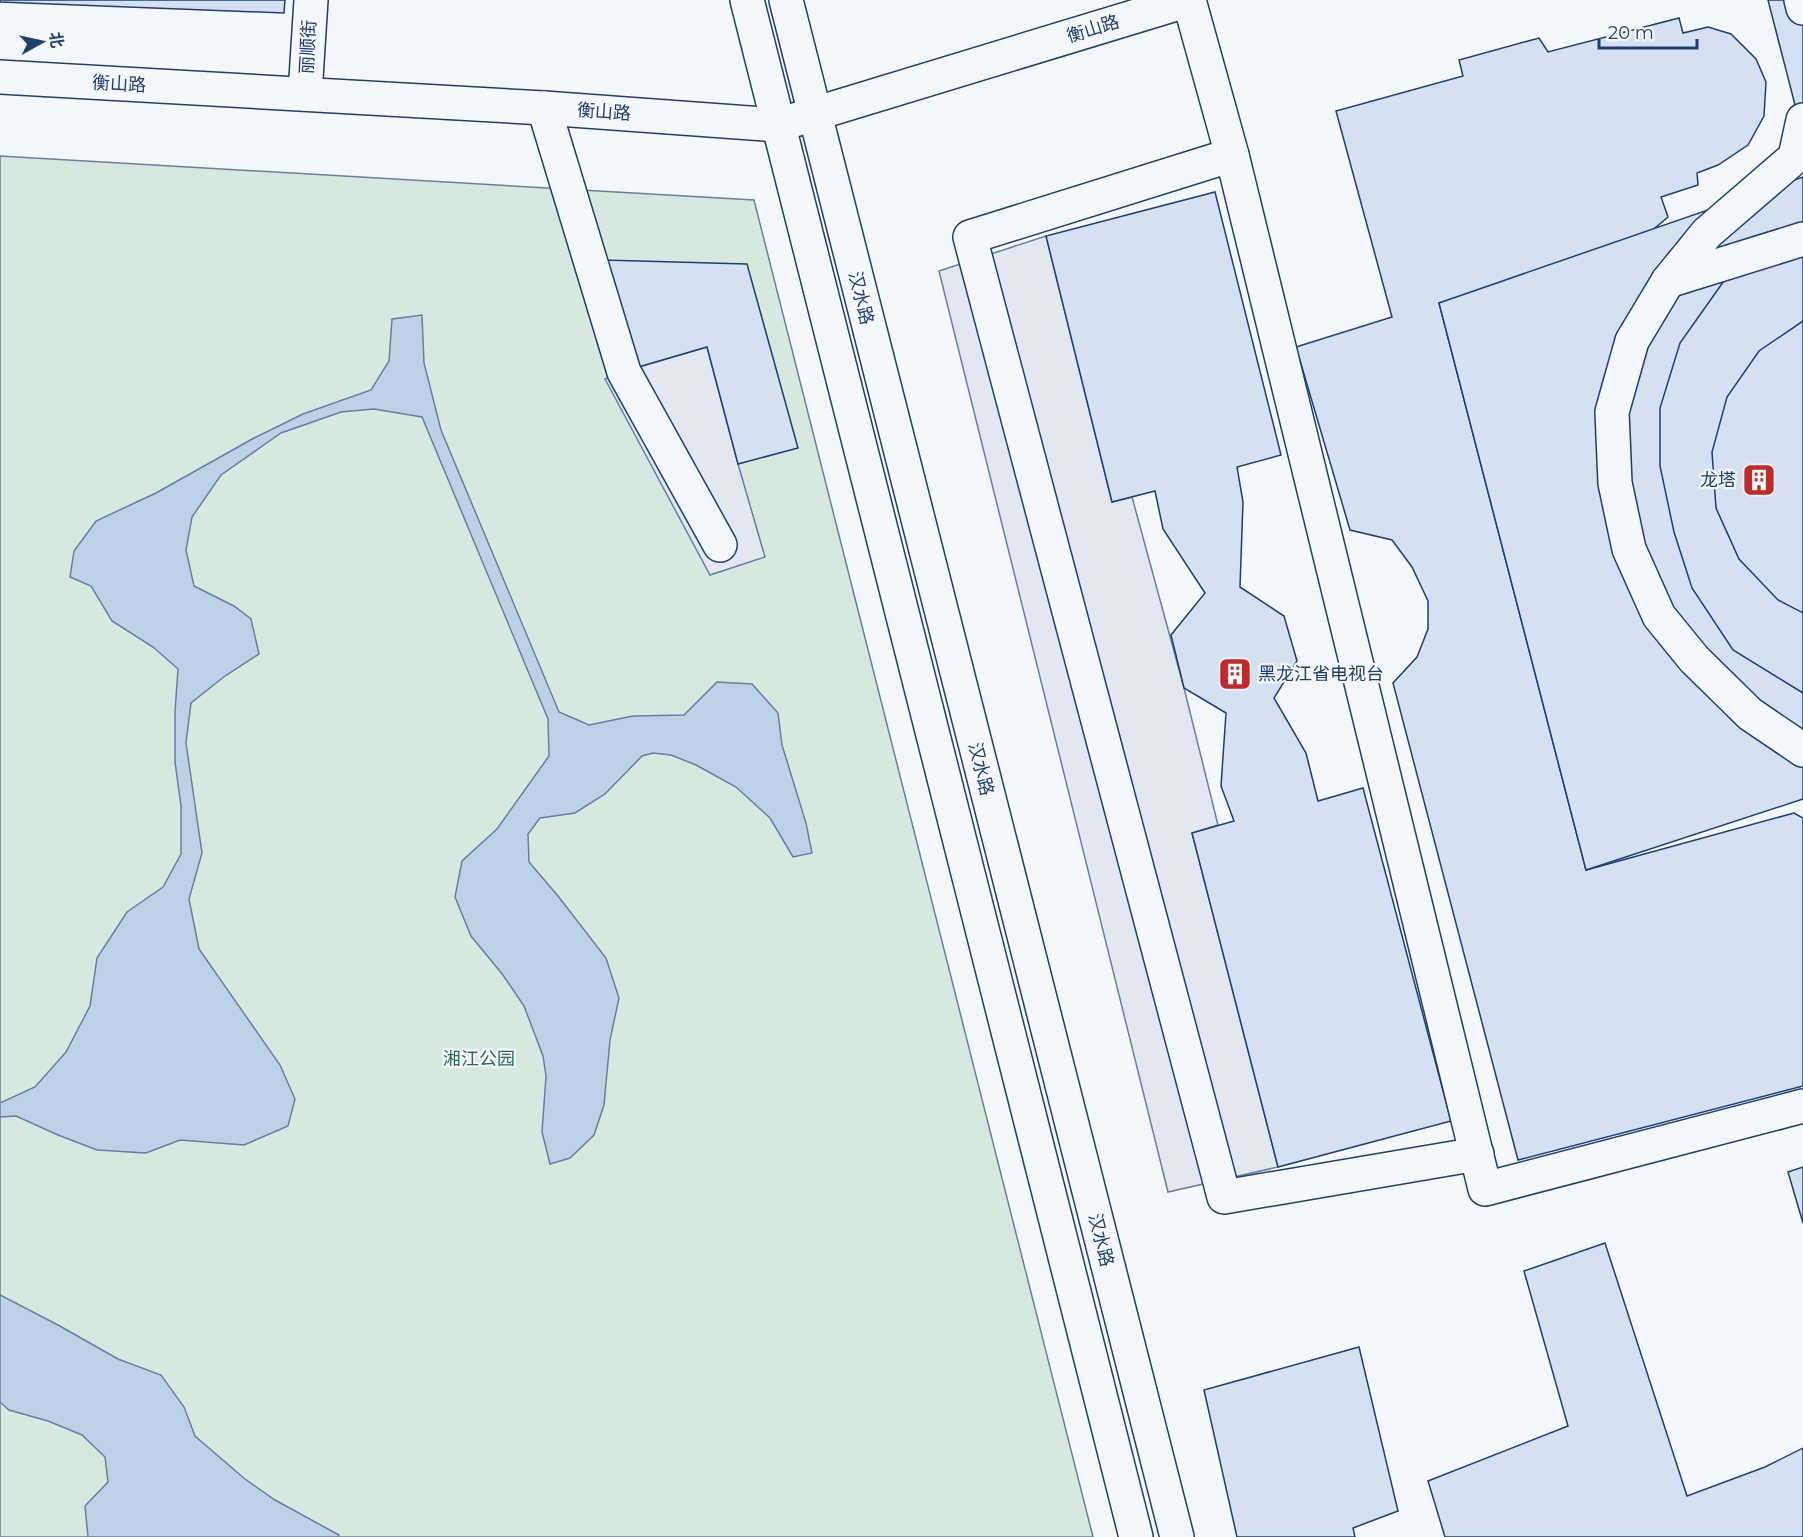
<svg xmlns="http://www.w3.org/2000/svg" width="1803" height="1537" viewBox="0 0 1803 1537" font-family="Montserrat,'Noto Sans SC',sans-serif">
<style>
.green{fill:#d7e8df;stroke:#687fa3;stroke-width:1.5}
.parking{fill:#e3e8f0;stroke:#687fa3;stroke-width:1.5}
.water{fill:#bed0e5;stroke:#687fa3;stroke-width:1.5}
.building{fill:#d5e0f0;stroke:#1d3f73;stroke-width:1.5}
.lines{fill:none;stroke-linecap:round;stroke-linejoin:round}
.minor-casing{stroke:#1d3f73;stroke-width:36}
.major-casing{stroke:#1d3f73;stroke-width:36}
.minor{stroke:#f4f7fb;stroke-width:33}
.major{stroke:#f4f7fb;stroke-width:33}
.labels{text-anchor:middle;stroke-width:4.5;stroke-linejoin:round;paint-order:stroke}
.street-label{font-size:18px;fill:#1d3f73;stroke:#f4f7fb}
.poi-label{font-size:18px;fill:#1d3f73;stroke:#f4f7fb;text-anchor:end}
.park-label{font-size:18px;fill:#2c6c60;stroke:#f4f7fb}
</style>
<rect width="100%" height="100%" fill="#f4f7fb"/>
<polygon class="green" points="0,156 754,200 1093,1537 0,1537"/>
<g class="parking">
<polygon points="1046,236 1112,502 1132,497 1184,688 1218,825 1192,833 1278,1167 1168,1192 939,271"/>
<polygon points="707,347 738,464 765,557 710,575 605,379 635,368"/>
</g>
<g class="water">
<polygon points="422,315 424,363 441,430 559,712 589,725 633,716 684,715 717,682 752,684 778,713 782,745 806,823 812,853 793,857 770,818 736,787 696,765 671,755 653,753 642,756 605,794 575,813 540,818 528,834 529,862 558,896 606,958 619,998 610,1040 604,1105 594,1135 570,1158 550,1164 542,1132 546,1076 543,1056 524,1006 503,975 471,936 455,897 462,861 497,829 549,756 548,719 422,417 374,409 341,412 281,433 221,475 192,517 186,550 194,586 234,606 251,619 259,654 225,676 191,703 186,743 202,853 189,899 199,949 280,1065 295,1099 288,1126 244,1145 180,1140 146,1153 97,1150 58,1135 16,1116 0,1117 0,1103 35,1087 66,1052 90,1006 97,958 127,912 163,887 181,854 181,806 175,762 175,712 178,669 153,647 112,621 91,586 70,577 74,551 96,521 156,493 254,438 303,414 371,390 389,361 392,319"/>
<polygon points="0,1295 58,1325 118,1359 161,1375 184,1407 195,1436 245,1479 275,1500 339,1535 337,1537 88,1537 85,1506 108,1482 105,1457 82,1435 48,1421 9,1410 0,1402"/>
</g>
<g class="building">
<polygon points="0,0 285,0 284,13 0,2"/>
<polygon points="1768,0 1803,0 1803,136"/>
<polygon points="1679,18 1683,33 1708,27 1731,34 1756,59 1766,82 1764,116 1748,145 1718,165 1697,173 1698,185 1661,197 1668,217 1637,243 1439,303 1586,870 1794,813 1803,818 1803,1086 1518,1160 1393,683 1417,657 1428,629 1428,601 1412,567 1392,540 1350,530 1296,347 1392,317 1336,111 1463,76 1459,60 1539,38 1548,52"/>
<polygon points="1803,177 1803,799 1586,870 1439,303"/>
<polygon points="1215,192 1281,455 1237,467 1243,502 1240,587 1284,616 1297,661 1274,698 1306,753 1318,801 1363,788 1451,1121 1278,1167 1192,833 1234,821 1221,786 1226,713 1184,688 1171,635 1205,593 1163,529 1155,491 1112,502 1046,236"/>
<polygon points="1803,254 1803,693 1733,650 1692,588 1674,532 1660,466 1660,408 1680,343 1726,278"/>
<polygon points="603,260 747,264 798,448 738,464 707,347 635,368"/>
<polygon points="1803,321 1803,613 1778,600 1739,559 1716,508 1712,452 1727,397 1759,351"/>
<polygon points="1803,1167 1803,1223 1788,1172"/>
<polygon points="1605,1243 1687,1496 1765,1467 1803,1448 1803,1537 1445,1537 1428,1481 1568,1426 1524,1271"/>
<polygon points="1359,1347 1398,1511 1353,1528 1355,1537 1237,1537 1204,1390"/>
</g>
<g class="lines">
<g class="minor-casing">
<g id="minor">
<polyline points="1189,0 1232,155 1485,1189 1803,1106"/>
<polyline points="1801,0 1803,8"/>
<polyline points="305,94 311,0"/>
<polyline points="544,108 624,372 720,545"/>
<polyline points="1803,120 1795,157 1707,233 1668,281 1632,341 1612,412 1615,483 1629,549 1659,616 1694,659 1750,714 1803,750"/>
<polyline points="1232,155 970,237 1224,1197 1477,1154"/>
<polyline points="1668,281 1803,239"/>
</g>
</g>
<g class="major-casing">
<g id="major">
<polyline points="747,0 1136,1537"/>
<polyline points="786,0 1177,1537"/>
<polyline points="0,77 544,108 778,125 1189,0"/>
</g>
</g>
<use href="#minor" class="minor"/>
<use href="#major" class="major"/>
</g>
<defs>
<g id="building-square" transform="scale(1.725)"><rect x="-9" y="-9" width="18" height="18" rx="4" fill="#c62828" stroke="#f4f7fb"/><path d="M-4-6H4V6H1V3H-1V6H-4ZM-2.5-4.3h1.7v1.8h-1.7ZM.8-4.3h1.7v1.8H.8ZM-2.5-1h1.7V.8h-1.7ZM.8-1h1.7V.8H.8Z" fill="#fff"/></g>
</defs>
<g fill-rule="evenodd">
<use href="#building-square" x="1759" y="480"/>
<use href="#building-square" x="1235" y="674"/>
</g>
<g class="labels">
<g class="street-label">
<text transform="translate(1093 29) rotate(-17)" y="6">衡山路</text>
<text transform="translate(308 47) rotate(-87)" y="6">丽顺街</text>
<text transform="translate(119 84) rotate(3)" y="6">衡山路</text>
<text transform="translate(604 112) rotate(4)" y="6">衡山路</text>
<text transform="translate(861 298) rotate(76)" y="6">汉水路</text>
<text transform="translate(981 769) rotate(76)" y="6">汉水路</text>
<text transform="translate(1101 1240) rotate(76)" y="6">汉水路</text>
</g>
<g class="poi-label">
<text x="1736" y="486">龙塔</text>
<text x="1258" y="680" text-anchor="start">黑龙江省电视台</text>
</g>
<g class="park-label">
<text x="479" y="1065">湘江公园</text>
</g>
</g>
<g transform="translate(42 42) rotate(82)" stroke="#f4f7fb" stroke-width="4.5" paint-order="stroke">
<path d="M0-4.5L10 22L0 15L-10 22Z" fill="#1d3f73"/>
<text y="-9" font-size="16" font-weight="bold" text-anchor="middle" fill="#1d3f73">北</text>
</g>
<path d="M1599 39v9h98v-9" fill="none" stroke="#1d3f73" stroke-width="3"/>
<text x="1608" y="39" font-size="18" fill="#1d3f73" stroke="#f4f7fb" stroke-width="4.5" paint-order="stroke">20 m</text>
</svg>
